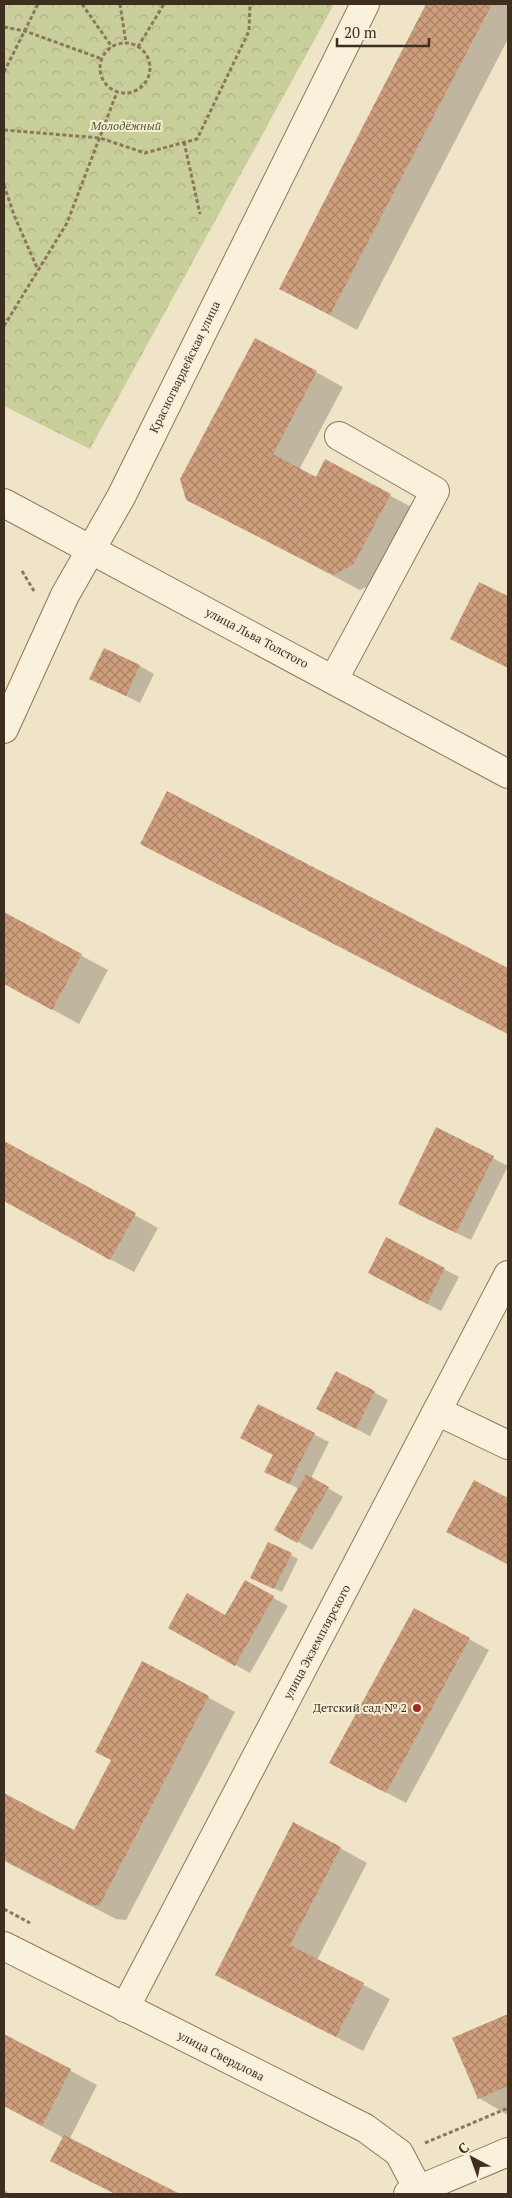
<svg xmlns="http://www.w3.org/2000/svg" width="512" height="2198" viewBox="0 0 512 2198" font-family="'PT Serif',serif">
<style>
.park{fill:url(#park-crowns)}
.shadow{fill:#0003}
.building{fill:url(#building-cross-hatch)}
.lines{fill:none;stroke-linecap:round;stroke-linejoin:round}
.minor-casing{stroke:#8d765c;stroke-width:30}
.path{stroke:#8d765c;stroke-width:3;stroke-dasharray:4 2.5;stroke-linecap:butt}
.minor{stroke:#faf1dc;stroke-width:28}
.poi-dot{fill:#9e2a2b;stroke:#f7eed8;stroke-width:2}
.labels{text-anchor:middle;stroke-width:4;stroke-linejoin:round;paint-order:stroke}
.park-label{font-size:12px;font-style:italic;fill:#4d5a26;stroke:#f7eed8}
.street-label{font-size:12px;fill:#3d2e20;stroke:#f7eed8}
.poi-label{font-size:12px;fill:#3d2e20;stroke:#f7eed8;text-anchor:end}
</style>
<defs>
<pattern id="park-crowns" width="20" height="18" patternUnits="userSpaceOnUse" patternTransform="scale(1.25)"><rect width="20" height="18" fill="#c9cf9b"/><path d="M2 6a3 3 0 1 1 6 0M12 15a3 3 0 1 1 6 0" fill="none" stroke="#aeb285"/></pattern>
<pattern id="building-cross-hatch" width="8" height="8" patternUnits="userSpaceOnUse" patternTransform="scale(1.25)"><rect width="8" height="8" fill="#cf9f7d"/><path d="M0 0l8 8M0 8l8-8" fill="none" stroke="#a98266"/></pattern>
</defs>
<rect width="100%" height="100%" fill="#f0e4c8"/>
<polygon class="park" points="4,4 334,4 90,449 4,406"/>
<g class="shadow">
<polygon points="428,4 508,4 508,39 357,330 280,288"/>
<polygon points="316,372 343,387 299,470 316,478 325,461 417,510 380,580 360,590 187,499"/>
<polygon points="479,583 508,598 508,667 466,647"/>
<polygon points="140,666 154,674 140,703 91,678"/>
<polygon points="167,793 508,969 508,1034 141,843"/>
<polygon points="4,914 108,970 79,1024 4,983"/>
<polygon points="436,1129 508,1166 471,1240 413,1212"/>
<polygon points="4,1142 158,1228 134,1272 4,1201"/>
<polygon points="387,1239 459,1277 441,1311 384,1281"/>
<polygon points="374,1392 388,1400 370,1436 332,1417"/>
<polygon points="258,1405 329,1442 311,1478 343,1497 312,1550 276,1529 299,1489 280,1479"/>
<polygon points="474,1482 508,1499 508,1565 448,1532"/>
<polygon points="291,1555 298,1559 282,1592 259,1581"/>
<polygon points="245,1582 288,1606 250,1673 169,1628 225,1617"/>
<polygon points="414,1609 489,1650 406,1803 350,1773"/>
<polygon points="143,1662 235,1712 126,1920 116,1919 4,1861 4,1795 75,1832 112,1761"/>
<polygon points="340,1848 367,1863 317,1960 390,1999 363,2051 216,1975"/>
<polygon points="508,2015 508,2113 506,2114 479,2098 454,2038"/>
<polygon points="4,2035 97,2085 69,2140 177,2194 117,2194 59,2165 64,2138 4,2106"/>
<polygon points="4,2190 11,2194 4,2194"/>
</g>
<g class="building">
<polygon points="426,4 492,4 330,315 279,289"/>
<polygon points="255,338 317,371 273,454 316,477 325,459 391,494 353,565 333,575 186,500 180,479"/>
<polygon points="479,582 508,596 508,668 450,639"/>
<polygon points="104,648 140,665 126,696 89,679"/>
<polygon points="167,791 508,968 508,1034 140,844"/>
<polygon points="4,912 82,954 52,1010 4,984"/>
<polygon points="436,1127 494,1156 456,1233 398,1204"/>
<polygon points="4,1141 136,1213 110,1260 4,1201"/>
<polygon points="386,1237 445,1268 427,1304 368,1273"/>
<polygon points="336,1371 375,1391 356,1429 316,1409"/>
<polygon points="258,1404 315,1433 289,1484 264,1472 273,1455 240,1438"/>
<polygon points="306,1474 329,1487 297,1543 274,1530"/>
<polygon points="474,1480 508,1498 508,1564 446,1532"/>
<polygon points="268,1542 292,1553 274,1589 250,1578"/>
<polygon points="245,1580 274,1596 235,1666 168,1628 187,1593 225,1615"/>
<polygon points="414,1608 470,1638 386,1793 329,1763"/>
<polygon points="142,1661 209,1696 99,1906 88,1904 4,1860 4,1793 74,1830 111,1760 95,1752"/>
<polygon points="293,1822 341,1847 290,1945 364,1983 336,2037 215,1975"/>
<polygon points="508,2014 508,2086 478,2099 452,2038"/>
<polygon points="4,2034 71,2069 42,2126 4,2106"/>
<polygon points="64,2135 180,2194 115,2194 50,2161"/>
</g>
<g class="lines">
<g class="minor-casing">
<g id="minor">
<polyline points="4,503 508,774"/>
<polyline points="334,679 435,491 339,436"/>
<polyline points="4,729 65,595 121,497 365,4"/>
<polyline points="437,1411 508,1445"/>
<polyline points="4,1946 365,2128 399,2153 418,2189"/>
<polyline points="125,2008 508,1275"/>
<polyline points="408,2194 508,2152"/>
</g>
</g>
<g class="path">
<polyline points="82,4 112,47"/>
<polyline points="120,4 126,43"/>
<polyline points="4,27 25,31 102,59"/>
<circle cx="125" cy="68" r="25"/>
<polyline points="138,47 164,4"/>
<polyline points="4,72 38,4"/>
<polyline points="4,130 100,138 145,153 197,139 249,31 250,4"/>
<polyline points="184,142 200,214"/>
<polyline points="4,185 14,215 38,270"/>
<polyline points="4,326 67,223 117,92"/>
<polyline points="22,571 34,591"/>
<polyline points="4,1909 30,1923"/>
<polyline points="425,2143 508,2108"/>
</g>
<use href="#minor" class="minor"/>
</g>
<circle class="poi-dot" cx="417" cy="1708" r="5"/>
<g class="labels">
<g class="park-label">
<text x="126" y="130">Молодёжный</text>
</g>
<g class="street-label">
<text transform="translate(185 367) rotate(-64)" y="4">Красногвардейская улица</text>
<text transform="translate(257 638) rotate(28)" y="4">улица Льва Толстого</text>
<text transform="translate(317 1642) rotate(-62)" y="4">улица Экземплярского</text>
<text transform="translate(221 2056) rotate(27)" y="4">улица Свердлова</text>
</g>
<g class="poi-label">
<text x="407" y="1712">Детский сад № 2</text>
</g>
</g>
<rect width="512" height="2198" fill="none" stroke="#3d2e20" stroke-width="10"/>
<g transform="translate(472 2158) rotate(319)" stroke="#f7eed8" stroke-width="4" paint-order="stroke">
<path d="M0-4L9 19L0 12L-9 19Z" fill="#3d2e20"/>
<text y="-8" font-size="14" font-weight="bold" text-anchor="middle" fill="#3d2e20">С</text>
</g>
<path d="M337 38v8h92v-8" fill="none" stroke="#3d2e20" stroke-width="2.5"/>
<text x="344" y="38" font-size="15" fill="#3d2e20" stroke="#f7eed8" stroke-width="4" paint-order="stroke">20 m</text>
</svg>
